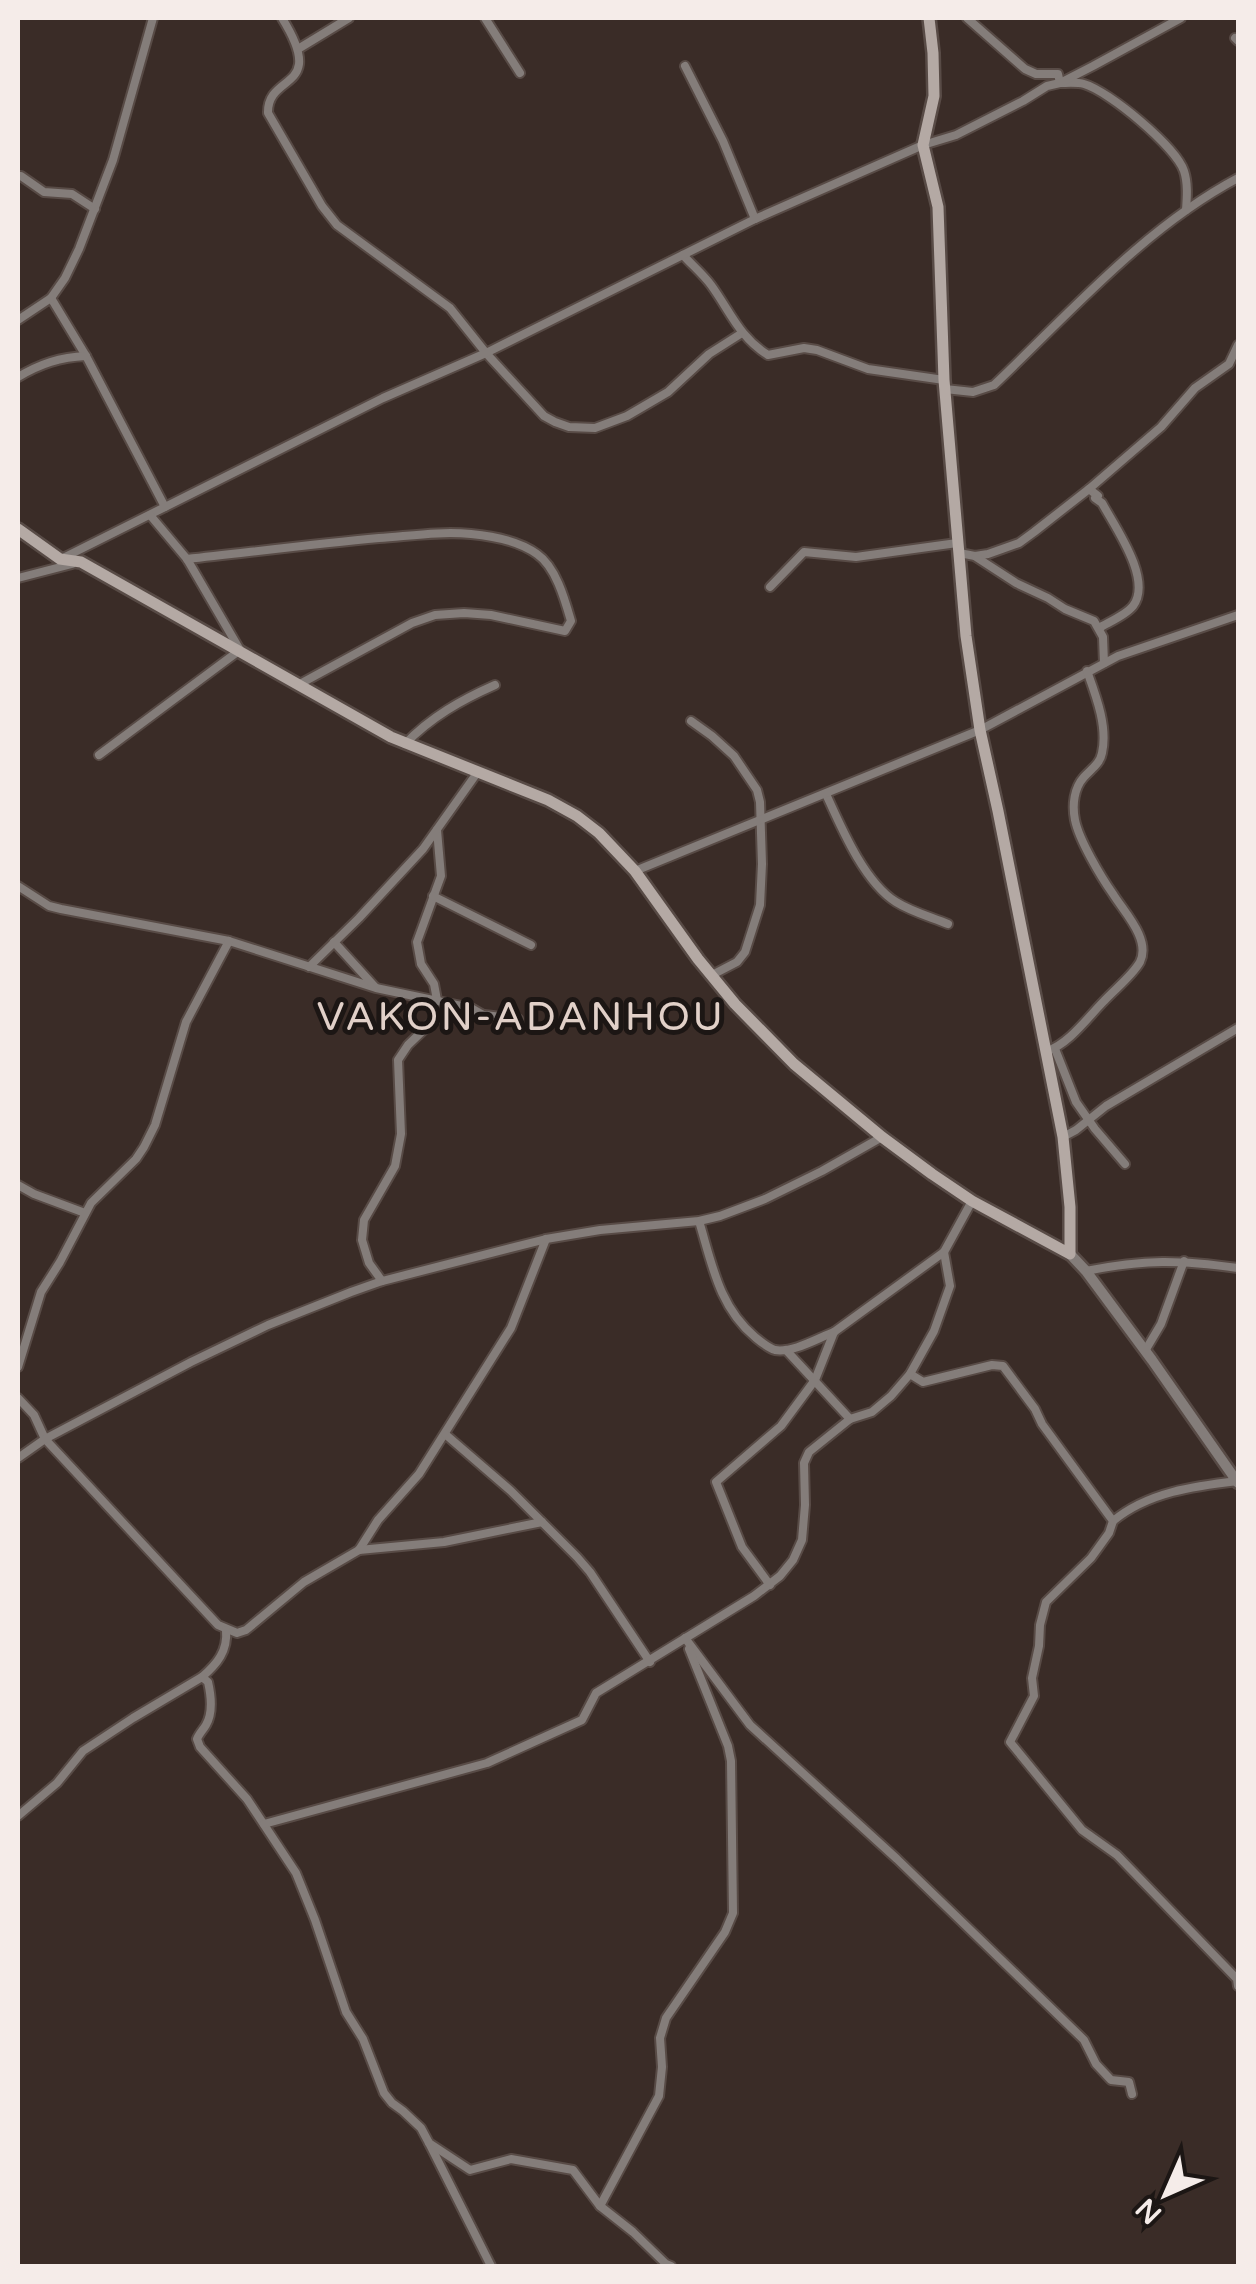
<svg xmlns="http://www.w3.org/2000/svg" width="1256" height="2284" viewBox="0 0 1256 2284" font-family="'Varela Round',sans-serif">
<style>
.lines{fill:none;stroke-linecap:round;stroke-linejoin:round}
.minor-casing{stroke:#584b46;stroke-width:12}
.tertiary-casing{stroke:#584b46;stroke-width:15}
.secondary-casing{stroke:#584b46;stroke-width:16}
.minor{stroke:#847d7a;stroke-width:8}
.tertiary{stroke:#847d7a;stroke-width:10}
.secondary{stroke:#b4a9a4;stroke-width:11}
.labels{text-anchor:middle;stroke-width:10;stroke-linejoin:round;paint-order:stroke}
.quarter-label{font-size:40px;letter-spacing:2.5px;fill:#e1d0c8;stroke:#1c1614}
</style>
<rect width="100%" height="100%" fill="#3a2c27"/>
<g class="lines">
<g class="minor-casing">
<g id="minor">
<path d="M282,18C328,92 267,72 268,113L322,206L337,225L450,308L486,353L544,416L555,422L569,427L595,428L627,416L668,392L709,354L742,333"/>
<polyline points="485,18 520,73"/>
<path d="M967,18L1025,69L1036,74H1058L1060,83C1067,83 1077,82 1084,84C1109,91 1176,147 1184,171C1188,183 1187,197 1186,210"/>
<polyline points="1235,38 1238,41"/>
<polyline points="298,49 349,18"/>
<polyline points="685,66 723,141 755,219"/>
<polyline points="18,176 21,176 44,192 72,194 95,209"/>
<path d="M683,255C692,265 703,274 711,285C730,311 739,337 768,355L804,348L817,350L868,369L944,380"/>
<polyline points="51,298 86,356 165,507"/>
<polyline points="18,320 51,298 65,278 79,249 113,160 153,18"/>
<path d="M18,377C40,364 60,357 86,356"/>
<path d="M945,389L973,392L994,385C1071,312 1144,228 1238,178"/>
<path d="M1089,489L1098,496L1095,498L1102,503C1115,527 1153,580 1133,606C1126,615 1109,622 1099,628"/>
<polyline points="959,553 975,556 988,554 1019,543 1034,532 1089,489 1161,427 1195,388 1229,364 1238,345"/>
<polyline points="976,557 1016,583 1048,598 1065,609 1094,621 1103,637 1104,663"/>
<polyline points="61,559 383,398 486,353 755,219 923,145 956,135 1023,101 1047,86 1060,83 1093,66 1181,18"/>
<path d="M187,559C251,552 315,544 379,538C409,536 440,531 471,534C493,536 519,541 537,554C556,567 565,600 571,621L565,631L491,615L464,613L435,615L412,623L298,685"/>
<polyline points="18,578 72,564"/>
<polyline points="770,587 804,552 856,557 957,543"/>
<polyline points="691,721 712,736 734,756 757,790 760,802 762,864 760,905 745,952 737,962 712,975"/>
<path d="M405,744C431,717 461,700 495,685"/>
<polyline points="99,755 240,650 187,559 150,515"/>
<path d="M826,794C841,827 864,882 896,902C912,912 931,917 948,924"/>
<polyline points="437,830 441,876 417,942 421,964 434,984 437,1000"/>
<polyline points="635,871 980,730 1118,656 1238,615"/>
<polyline points="18,886 49,906 61,909 229,941 376,988 471,1008 483,1015"/>
<polyline points="433,896 531,945"/>
<polyline points="334,942 375,987"/>
<polyline points="309,967 359,918 423,849 477,773"/>
<polyline points="1055,1049 1076,1102 1095,1129 1125,1164"/>
<path d="M1047,1051C1069,1044 1088,1017 1104,1001C1115,989 1132,976 1140,962C1151,939 1124,912 1113,894C1101,877 1079,840 1075,820C1072,805 1074,788 1084,777C1091,769 1100,764 1102,753C1108,727 1096,696 1087,671"/>
<polyline points="1063,1137 1076,1130 1106,1106 1238,1028"/>
<polyline points="18,1185 34,1194 85,1213"/>
<path d="M699,1221C712,1264 719,1307 755,1337C761,1342 768,1348 775,1350C793,1353 818,1338 834,1332"/>
<path d="M1086,1271C1145,1259 1180,1260 1238,1268"/>
<polyline points="382,1281 369,1263 362,1240 364,1220 395,1166 401,1134 398,1060 408,1045 434,1020 444,1016 476,1014 518,1019"/>
<polyline points="786,1350 850,1419"/>
<polyline points="1145,1351 1161,1324 1184,1261"/>
<polyline points="18,1367 41,1292 60,1262 91,1203 136,1159 144,1147 155,1125 186,1022 229,941"/>
<polyline points="910,1374 923,1382 992,1365 1003,1366 1035,1409 1042,1424 1113,1521 1109,1533 1091,1558 1046,1602 1040,1625 1039,1646 1032,1678 1034,1696 1010,1742 1082,1830 1117,1855 1237,1979 1238,1986"/>
<polyline points="18,1398 34,1415 45,1439 218,1625 237,1633 246,1630 304,1582 359,1550 378,1520 419,1474 511,1328 546,1239"/>
<polyline points="445,1434 511,1491 577,1557 590,1572 650,1662"/>
<polyline points="18,1458 45,1439 191,1362 268,1325 351,1292 382,1281 546,1239 600,1230 699,1221 720,1216 765,1199 822,1171 882,1137"/>
<path d="M1113,1521C1148,1492 1195,1486 1238,1481"/>
<polyline points="359,1550 444,1542 542,1522"/>
<polyline points="770,1585 742,1547 716,1482 781,1426 815,1380 834,1332 944,1252"/>
<polyline points="685,1638 750,1725 897,1859 1084,2040 1096,2064 1111,2080 1129,2082 1132,2094"/>
<path d="M202,1677C217,1664 228,1651 226,1630"/>
<path d="M18,1816L57,1783L83,1751L133,1718L202,1677L208,1682C211,1695 213,1713 206,1725C203,1730 199,1734 197,1739L200,1747L247,1799L296,1873L315,1920L346,2012L363,2039L384,2093L392,2103L403,2111L421,2128L429,2143L470,2170L511,2159L573,2170L600,2206L633,2232L666,2264L671,2266"/>
<polyline points="264,1824 487,1763 582,1720 596,1693 754,1596 780,1576 793,1560 802,1540 805,1505 804,1463 809,1452 850,1419 872,1412 891,1396 910,1374 934,1331 950,1286 944,1252 972,1201"/>
<polyline points="429,2143 491,2266"/>
<polyline points="600,2206 659,2096 662,2067 660,2038 666,2018 725,1932 733,1913 731,1761 728,1746 689,1649"/>
</g>
</g>
<g class="tertiary-casing">
<polyline id="tertiary" points="1070,1254 1086,1271 1152,1360 1238,1483"/>
</g>
<g class="secondary-casing">
<polyline id="secondary" points="18,529 60,559 81,562 391,737 548,800 577,816 599,833 635,871 698,959 735,1004 794,1064 882,1137 932,1174 972,1201 1070,1254 1070,1207 1063,1137 998,811 980,730 966,636 944,380 938,207 923,145 934,96 933,53 929,18"/>
</g>
<use href="#minor" class="minor"/>
<use href="#tertiary" class="tertiary"/>
<use href="#secondary" class="secondary"/>
</g>
<g class="labels">
<g class="quarter-label">
<text x="521" y="1030">VAKON-ADANHOU</text>
</g>
</g>
<rect width="1256" height="2284" fill="none" stroke="#f5ece9" stroke-width="40"/>
<g transform="translate(1166 2194) rotate(225)" stroke="#1c1614" stroke-width="8" paint-order="stroke">
<path d="M0-8L18 38L0 25L-18 38Z" fill="#f5ece9"/>
<text y="-15" font-size="28" font-weight="bold" text-anchor="middle" fill="#f5ece9">N</text>
</g>
</svg>
